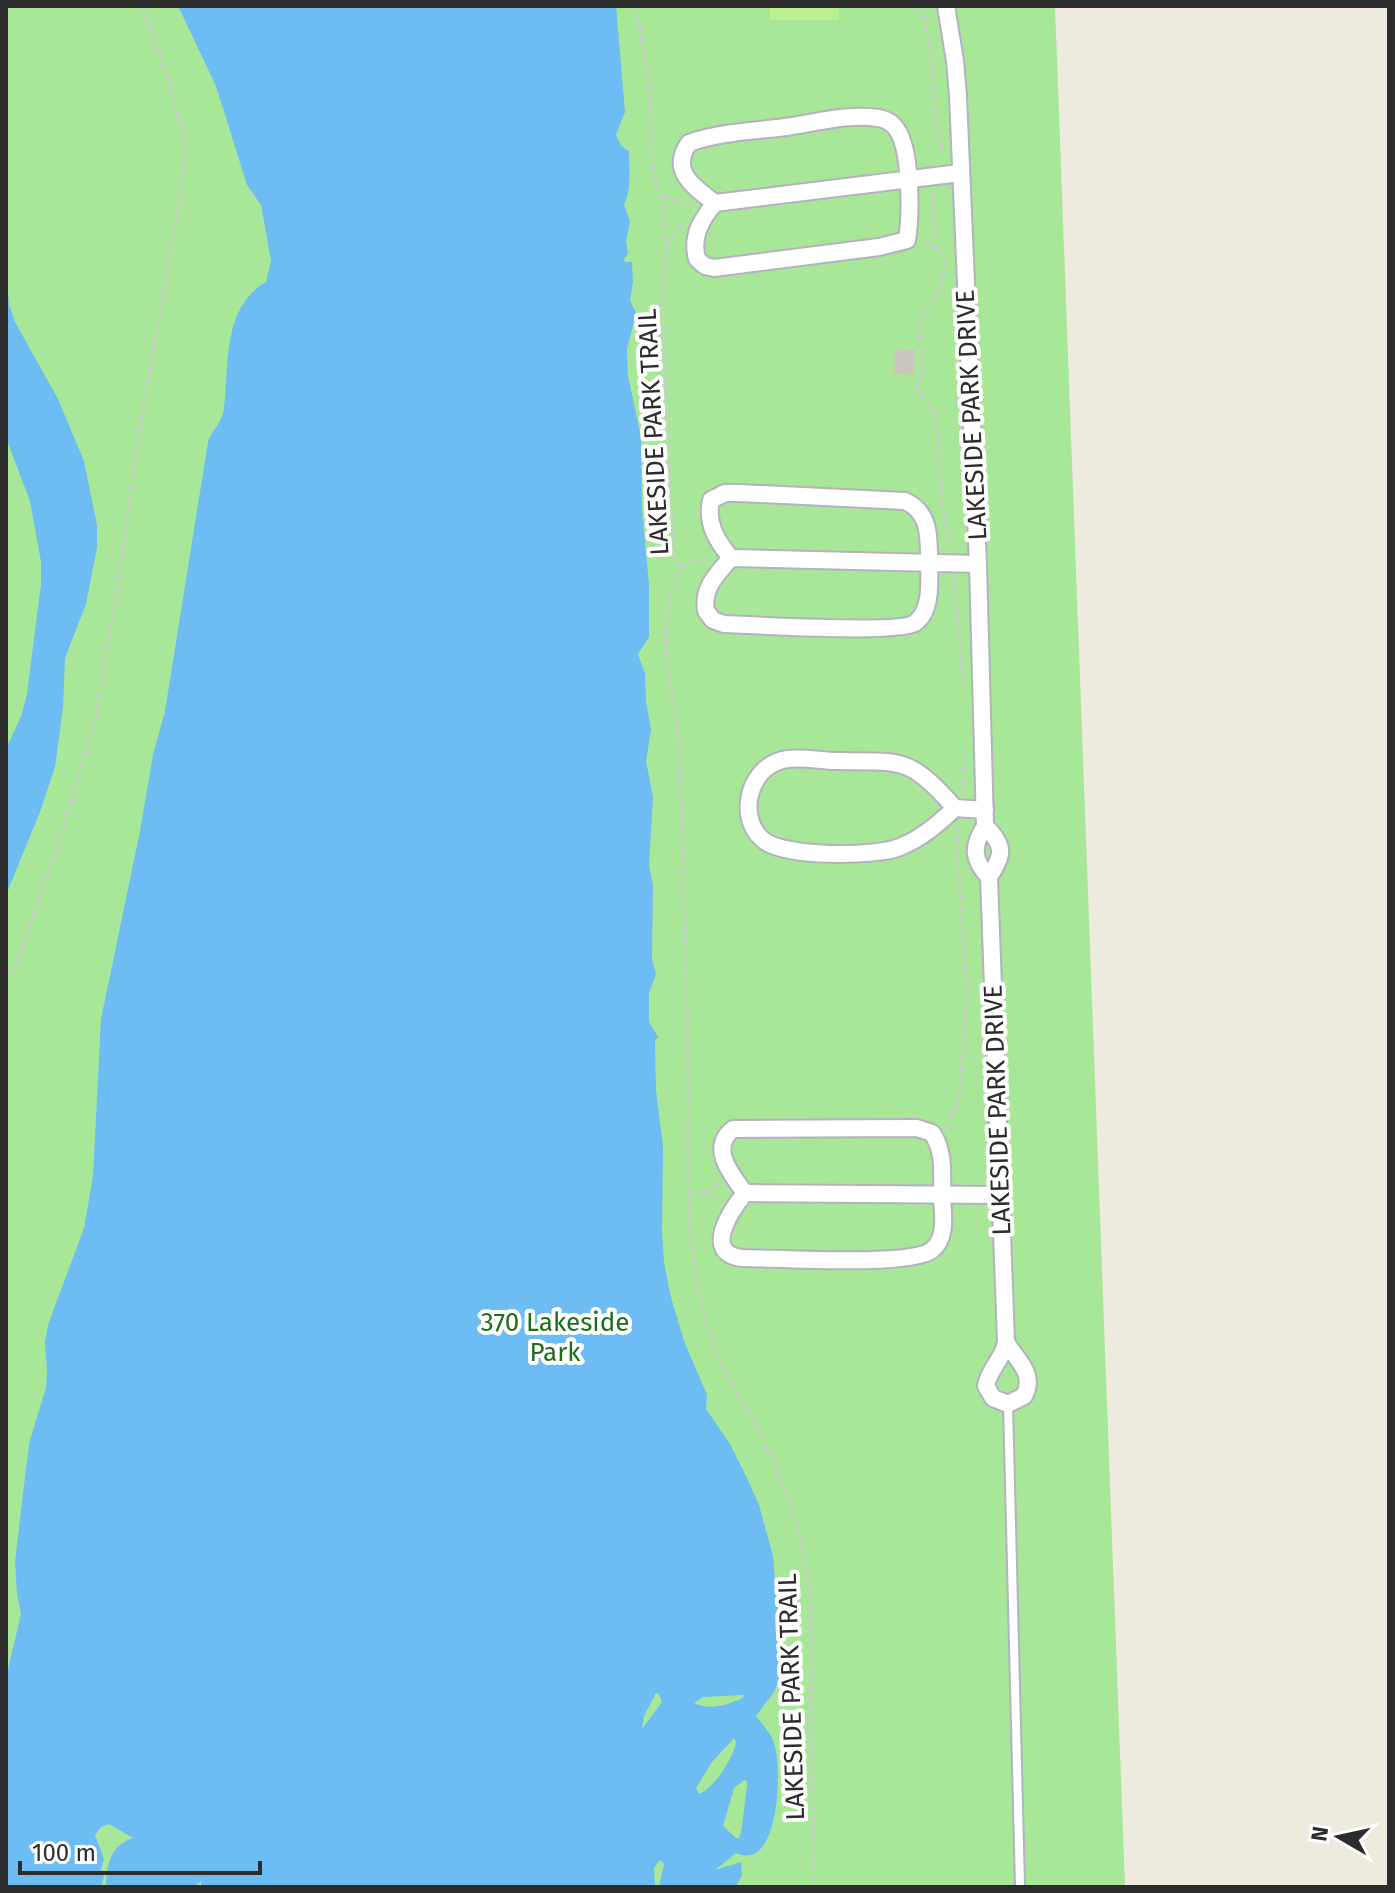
<svg xmlns="http://www.w3.org/2000/svg" width="1395" height="1893" viewBox="0 0 1395 1893" font-family="'Fira Sans',sans-serif">
<style>
.green{fill:#a8e798}
.pitch{fill:#bbef94}
.water{fill:#6dbcf4;fill-rule:evenodd}
.building{fill:#cac6bd;stroke:#cac6b7;stroke-width:2}
.lines{fill:none;stroke-linecap:round;stroke-linejoin:round}
.service-casing{stroke:#b2b2c0;stroke-width:12}
.minor-casing{stroke:#b2b2c0;stroke-width:20}
.path{stroke:#ccc;stroke-width:3;stroke-dasharray:6 4;stroke-linecap:butt}
.service{stroke:#fff;stroke-width:8}
.minor{stroke:#fff;stroke-width:16}
.labels{text-anchor:middle;stroke-width:8;stroke-linejoin:round;paint-order:stroke}
.street-label{font-size:26px;fill:#2c2c2c;stroke:#fff}
.park-label{font-size:26px;fill:#1d6e17;stroke:#fff}
</style>
<rect width="100%" height="100%" fill="#eeeade"/>
<polygon class="green" points="6,6 1055,6 1125,1887 6,1887"/>
<rect class="pitch" x="770" y="6" width="69" height="14"/>
<g class="water">
<path d="M178,6H616L625,112L616,135L621,146L629,151C629,171 632,187 624,205L630,221L626,241L628,254L624,259L625,262H632L633,282L630,300L636,313L627,350L628,376L641,437L642,510L649,584V637L638,654L645,674L646,701L651,730L646,761L653,797L649,865L653,885L652,959L656,974L649,993V1022L658,1037L655,1041L656,1090L663,1147L662,1233L664,1262L670,1294L684,1341L707,1395L706,1409L730,1444L746,1476L759,1505L773,1556L780,1638L779,1680L774,1692L756,1716C763,1726 772,1734 775,1747C782,1771 779,1873 736,1853L715,1870L741,1862L742,1875L736,1887H659L664,1864L660,1860L654,1868L655,1887H201V1881L194,1887H106C106,1864 111,1845 133,1838L109,1824L101,1827L95,1835L104,1859L101,1869L104,1877L101,1887H6V1678L21,1614L17,1594L15,1562L27,1460L30,1440L46,1388L47,1370L45,1342L48,1325L84,1228L93,1176L101,1019L140,831L153,755L165,711L208,442C212,430 223,422 224,408C229,365 222,307 266,282L271,261L261,205L247,185L216,86ZM656,1693L659,1694L662,1702L642,1729L644,1716ZM744,1695L743,1698C727,1705 710,1711 694,1703L703,1697ZM734,1738L736,1742C734,1757 714,1789 699,1794L696,1788L712,1762ZM744,1780L747,1781V1786L741,1833L739,1838H736L723,1826L734,1788Z"/>
<polygon points="6,267 9,304 15,322 58,399 84,461 97,525 97,548 86,604 65,658 63,707 55,767 40,812 6,895 6,749 22,714 27,694 41,584 41,562 30,501 6,438"/>
</g>
<polygon class="building" points="896,350 914,351 913,374 895,373"/>
<g class="lines">
<g class="service-casing">
<polyline id="service" points="1008,1404 1020,1887"/>
</g>
<g class="minor-casing">
<g id="minor">
<path d="M946,6L955,61L958,96L978,564L985,826C972,846 972,860 989,877C1004,854 1005,846 985,826"/>
<path d="M715,203C694,187 669,171 689,143C719,132 755,131 786,127C815,123 849,113 878,118C884,119 890,121 894,126C912,144 911,215 907,240L879,247L714,268L705,266L697,259C691,236 701,220 715,203L960,173"/>
<path d="M731,558C717,574 702,588 706,611L713,620L724,624C752,625 899,634 915,623C933,610 929,578 929,559C929,534 929,512 905,501L739,493H725L711,500C706,523 716,540 731,558L978,564"/>
<path d="M955,808C938,824 922,838 900,847C876,857 782,858 762,839C735,814 751,763 788,759C804,757 822,761 837,761C904,762 908,756 955,808L985,810"/>
<path d="M989,877L1006,1342C1003,1360 989,1368 986,1386L993,1398L1008,1404L1024,1396C1036,1373 1017,1361 1006,1342"/>
<path d="M917,1128L932,1133C945,1151 942,1177 942,1198C943,1215 947,1238 932,1250C911,1267 776,1258 742,1258C701,1253 732,1209 745,1193C731,1174 709,1148 733,1129Z"/>
<polyline points="745,1193 1000,1195"/>
</g>
</g>
<g class="path">
<path d="M636,6L649,82L653,164L656,186L661,196L666,249L662,302L670,492L675,560L680,569C668,591 662,644 667,668C671,693 677,716 678,742C684,854 687,967 688,1079C689,1159 683,1244 706,1321C718,1365 744,1402 764,1442C784,1482 799,1526 807,1570C816,1619 811,1668 811,1718C811,1774 814,1831 815,1887"/>
<polyline points="921,6 930,47 936,126 943,152"/>
<polyline points="933,194 935,246"/>
<polyline points="661,196 692,206"/>
<path d="M923,244C971,250 926,305 920,327C917,340 923,352 923,365C922,374 918,380 917,389L933,411L939,431L942,501L950,550"/>
<polyline points="667,246 683,222"/>
<polyline points="681,568 689,563 707,559"/>
<polyline points="954,577 964,689"/>
<polyline points="963,793 965,748"/>
<polyline points="6,984 21,952 61,836 95,722 118,585 140,426 176,222 186,145 165,69 142,6"/>
<polyline points="947,1129 960,1093 967,988 957,851 958,828"/>
<polyline points="718,1183 707,1193 721,1203"/>
<polyline points="689,1193 705,1193"/>
</g>
<use href="#service" class="service"/>
<use href="#minor" class="minor"/>
</g>
<g class="labels">
<g class="street-label">
<text transform="translate(971 415) rotate(-93)" y="9">LAKESIDE PARK DRIVE</text>
<text transform="translate(653 432) rotate(-93)" y="9">LAKESIDE PARK TRAIL</text>
<text transform="translate(997 1110) rotate(-92)" y="9">LAKESIDE PARK DRIVE</text>
<text transform="translate(791 1697) rotate(-92)" y="9">LAKESIDE PARK TRAIL</text>
</g>
<g class="park-label">
<text x="555" y="1331">370 Lakeside<tspan x="555" dy="30">Park</tspan></text>
</g>
</g>
<rect width="1395" height="1893" fill="none" stroke="#2c2c2c" stroke-width="16"/>
<g transform="translate(1339 1837) rotate(279)" stroke="#ffffff" stroke-width="6" paint-order="stroke">
<path d="M0-6L14 30L0 20L-14 30Z" fill="#2c2c2c"/>
<text y="-12" font-size="22" font-weight="bold" text-anchor="middle" fill="#2c2c2c">N</text>
</g>
<path d="M20 1861v12h240v-12" fill="none" stroke="#2c2c2c" stroke-width="4"/>
<text x="32" y="1861" font-size="24" fill="#2c2c2c" stroke="#ffffff" stroke-width="6" paint-order="stroke">100 m</text>
</svg>
